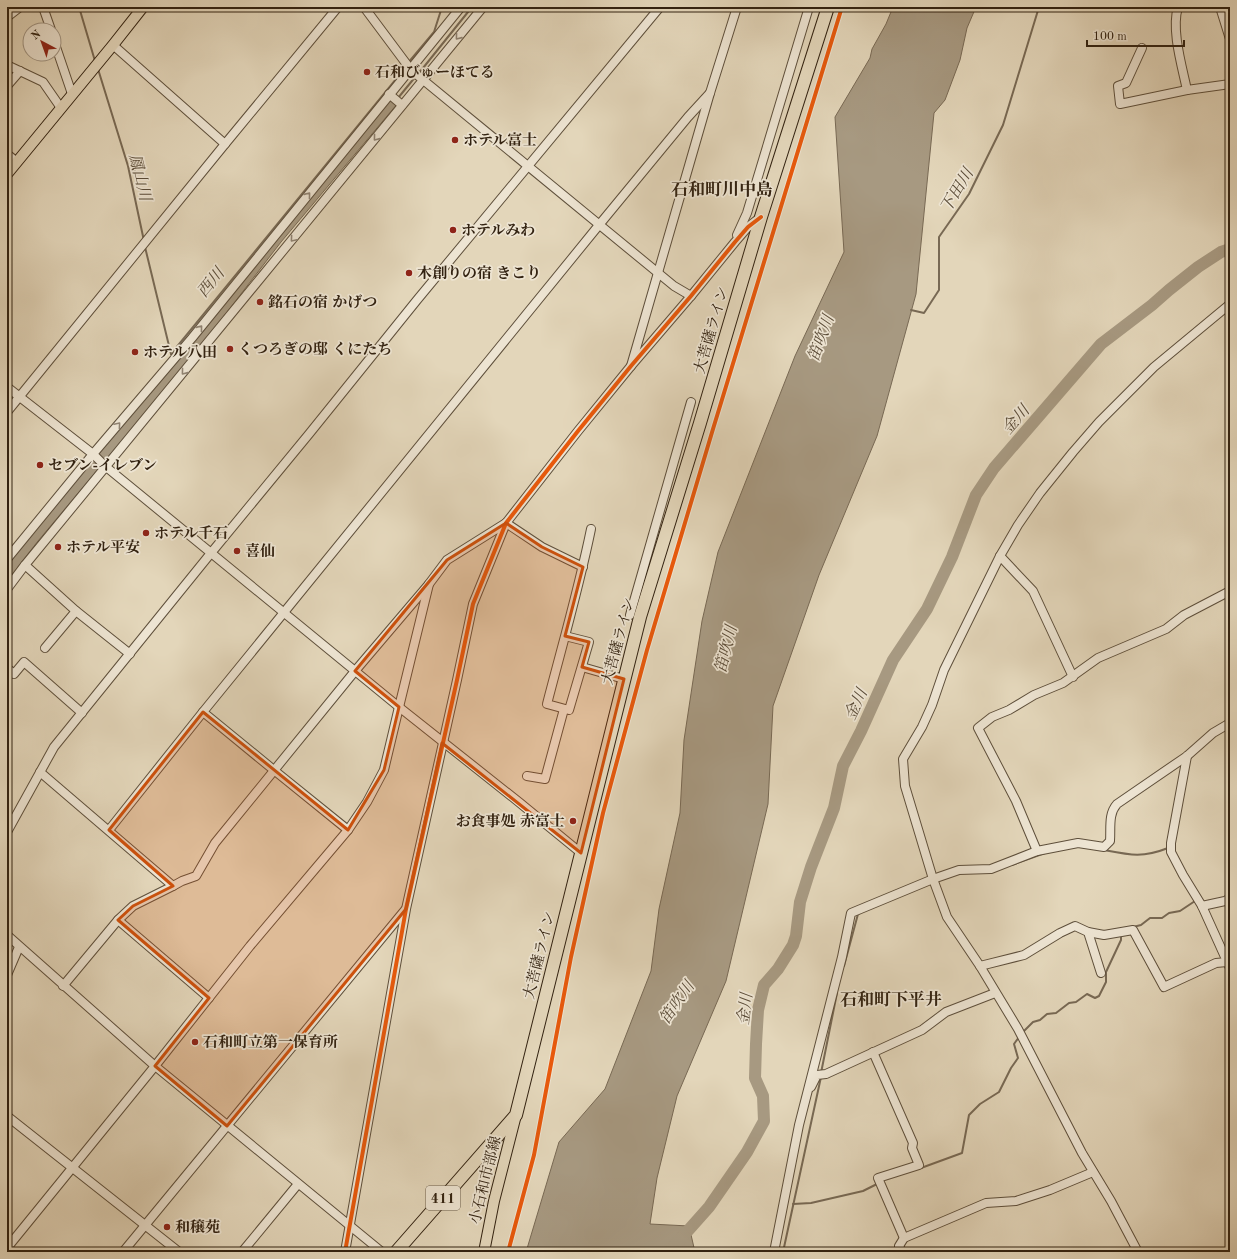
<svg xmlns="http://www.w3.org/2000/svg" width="1237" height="1259" viewBox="0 0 1237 1259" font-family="'Old Standard TT','Noto Serif JP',serif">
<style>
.water{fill:#a79981;stroke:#786954}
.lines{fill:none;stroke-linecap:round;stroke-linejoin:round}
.stream{stroke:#786954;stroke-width:2}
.river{stroke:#a79981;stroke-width:12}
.minor-casing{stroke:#5e4f3b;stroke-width:10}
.major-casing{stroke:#322211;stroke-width:12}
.highway-casing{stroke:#322211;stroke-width:14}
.minor{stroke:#ede4d2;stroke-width:8}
.major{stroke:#e3d6ba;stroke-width:10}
.highway{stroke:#e3d6ba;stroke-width:12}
.cycleway-casing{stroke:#ede4d2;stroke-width:6}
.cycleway{stroke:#e8590c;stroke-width:4}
.oneway{stroke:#908372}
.marked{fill:#cd510d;fill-opacity:0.2;stroke:#cd510d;stroke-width:3;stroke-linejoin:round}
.poi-dot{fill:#8f2418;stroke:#ede4d2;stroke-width:1.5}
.labels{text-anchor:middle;stroke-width:3.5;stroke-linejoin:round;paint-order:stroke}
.shield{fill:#ede4d2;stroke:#6a5c4b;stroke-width:1}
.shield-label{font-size:14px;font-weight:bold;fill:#322211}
.poi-label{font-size:15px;font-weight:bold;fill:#322211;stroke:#ede4d2;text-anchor:start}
.street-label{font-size:15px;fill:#322211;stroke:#ede4d2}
.water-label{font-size:16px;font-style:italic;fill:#5b4c38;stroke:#ede4d2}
.quarter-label{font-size:17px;font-weight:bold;fill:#322211;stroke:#ede4d2}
</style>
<rect width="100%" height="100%" fill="#e3d6ba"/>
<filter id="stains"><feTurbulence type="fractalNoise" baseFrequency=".005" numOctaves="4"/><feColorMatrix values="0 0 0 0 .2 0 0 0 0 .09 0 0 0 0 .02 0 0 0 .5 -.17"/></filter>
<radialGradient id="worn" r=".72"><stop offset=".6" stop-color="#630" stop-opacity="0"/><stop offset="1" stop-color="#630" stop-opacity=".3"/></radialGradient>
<g class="water">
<polygon points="893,7 976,7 967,28 960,60 945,100 934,113 916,294 877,436 819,575 773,706 768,804 726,981 677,1096 657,1178 650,1224 689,1226 695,1252 526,1252 559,1142 605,1089 651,971 659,909 680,813 684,740 702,621 718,552 795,356 844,252 835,117 870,58 872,49 886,24"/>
<polygon points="391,98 398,103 281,242 197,351 38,541 7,581 7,566 31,535 190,344"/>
</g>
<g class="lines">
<g class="stream">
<polyline points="79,7 95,61"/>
<polyline points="408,63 434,32 442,7"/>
<polyline points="98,69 128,166 144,241"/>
<polyline points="419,73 472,7"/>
<polyline points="398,98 416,76"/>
<polyline points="145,247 171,354"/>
<polyline points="911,310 924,313 939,290 939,237 969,194 1003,125 1039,7"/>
<polyline points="171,354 406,67"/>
<path d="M1104,850C1130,855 1143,858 1168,848"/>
<polyline points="1012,865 1045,853"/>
<polyline points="1133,927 1141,925 1150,918 1162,918 1169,913 1180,911 1195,901"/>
<polyline points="844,966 858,914 860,913"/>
<polyline points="1023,1032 1033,1022 1040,1020 1047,1014 1056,1013 1069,1003 1076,1002 1087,994 1095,998 1099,996 1106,982 1106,972 1121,940 1121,935"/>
<polyline points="821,1073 837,993"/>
<polyline points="921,1168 962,1153 969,1115 980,1104 999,1092 1011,1068 1018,1058 1014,1044 1019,1037"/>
<polyline points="793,1204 811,1203 863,1191 877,1184"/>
<polyline points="783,1252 821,1077"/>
</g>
<polyline class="river" points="669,1252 709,1207 747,1152 764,1121 763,1096 755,1078 756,1044 758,1010 764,985 778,969 793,945 796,936 800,902 811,867 834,808 843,766 861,731 893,660 927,609 952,557 976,495 994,468 1101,344 1152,305 1169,290 1198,267 1221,252 1230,249"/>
<g class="minor-casing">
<g id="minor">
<polyline points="43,7 51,30"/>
<polyline points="364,7 411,70 674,286 691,296"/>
<path d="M1178,7C1171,30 1182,66 1187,90L1230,84"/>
<polyline points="1220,7 1230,39"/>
<polyline points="7,17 20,7"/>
<polyline points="54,41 72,94"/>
<polyline points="113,45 225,144"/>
<polyline points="1142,48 1126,83 1118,86 1120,104 1187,90"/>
<polyline points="7,65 43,82 61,108"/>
<polyline points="7,86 20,71"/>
<polyline points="389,94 402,105"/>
<polyline points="7,154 17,162"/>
<polyline points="737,235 747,213 809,7"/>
<polyline points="631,366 710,93 737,7"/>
<polyline points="7,387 93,454 105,466 399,707 520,803 581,853"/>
<polyline points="7,412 225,144 338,7"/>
<polyline points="506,523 542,547 583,567"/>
<polyline points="1000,556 1033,591 1073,677"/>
<polyline points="7,559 93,454 192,338 461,7"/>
<polyline points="25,565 76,611 130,654"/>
<polyline points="7,589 25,565 483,7"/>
<polyline points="630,615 691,402"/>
<path d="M565,636L589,642L569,710L547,704C562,646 579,588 591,529"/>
<polyline points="45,648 76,611"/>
<polyline points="582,667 624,679"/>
<polyline points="7,668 14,674 24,662 82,713"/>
<polyline points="203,712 275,771 348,830"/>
<polyline points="1187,756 1171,843 1171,852 1183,875 1202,906 1230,968"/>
<polyline points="40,772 173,886 182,881 196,876 215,843 355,671 429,584 447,560 506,523"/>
<polyline points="527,776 545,779 564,709"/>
<polyline points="109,830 203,712 599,225 688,117 710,93"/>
<polyline points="7,832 54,747 211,553 309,434 417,300 660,7"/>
<polyline points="1037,851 1016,801 978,728 992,717 1009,710 1034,695 1063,683 1098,658 1166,629 1184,615 1230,591"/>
<polyline points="1202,906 1225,901 1230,898"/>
<polyline points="118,920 209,998"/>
<polyline points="1088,932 1104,935 1133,930 1164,987 1216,963 1227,962"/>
<polyline points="7,935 155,1066 382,1252"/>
<polyline points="980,966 1024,955 1060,933 1075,926 1088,932 1101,973"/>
<polyline points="7,975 19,947"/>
<polyline points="63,986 118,920 133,906 173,886"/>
<polyline points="873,1052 913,1143 912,1148 919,1165 878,1178 904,1238"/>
<polyline points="811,1087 817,1075 826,1074 922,1030 946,1012 995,993"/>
<polyline points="7,1116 179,1252"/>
<polyline points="7,1248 155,1066 250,946 348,830 367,802 384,770 399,707 429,584"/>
<polyline points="123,1252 405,910"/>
<polyline points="242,1252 298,1184"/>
<polyline points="345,1252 406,909 457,680 473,604 506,523 578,431 631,366 691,296 735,242 748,227 761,217"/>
<path d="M774,1252L799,1125L842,957L851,913L933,879L959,870L991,869L1037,851L1078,843L1104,847L1110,841C1111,828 1108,814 1117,804L1187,756L1213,733L1230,723"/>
<polyline points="902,1252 899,1246 904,1238 986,1203 1016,1201 1050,1190 1093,1172"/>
<polyline points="1138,1252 1111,1201 1082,1153 1018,1029 980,966 947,917 933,879 905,786 903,759 922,727 932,705 944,670 1000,556 1018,525 1040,493 1073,452 1099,422 1154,367 1230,304"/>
</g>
</g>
<g class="major-casing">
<g id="major">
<polyline points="7,174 113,45 143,7"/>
<polyline points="484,1252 494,1201 516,1115"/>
</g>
</g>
<g class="highway-casing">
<polyline id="highway" points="396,1252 516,1115 613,725 640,617 700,423 761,217 828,7"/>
</g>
<use href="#minor" class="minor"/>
<use href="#major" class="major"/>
<use href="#highway" class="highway"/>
<g class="cycleway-casing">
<g id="cycleway">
<polyline points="345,1252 406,909 457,680 473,604 506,523 578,431 631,366 691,296 735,242 748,227 761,217"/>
<polyline points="508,1252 534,1155 571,957 603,813 647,650 713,429 842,7"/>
</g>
</g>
<use href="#cycleway" class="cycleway"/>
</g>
<defs><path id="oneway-chevron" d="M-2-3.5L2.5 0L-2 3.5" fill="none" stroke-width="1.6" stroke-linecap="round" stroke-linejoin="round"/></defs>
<g class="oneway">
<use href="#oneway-chevron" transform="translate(458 37) rotate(129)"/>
<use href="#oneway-chevron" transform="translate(376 138) rotate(129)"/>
<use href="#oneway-chevron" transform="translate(308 195) rotate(-51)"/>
<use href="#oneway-chevron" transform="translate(293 239) rotate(130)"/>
<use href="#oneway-chevron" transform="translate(200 328) rotate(-51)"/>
<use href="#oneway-chevron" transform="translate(184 372) rotate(129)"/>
<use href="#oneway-chevron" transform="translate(118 425) rotate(-50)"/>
</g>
<path class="marked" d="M506,523L542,547L583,567L565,636L589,642L582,667L624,679L581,853L442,743L406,909L227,1126L155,1066L209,998L118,920L133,906L173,886L109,830L203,712L348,830L384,770L399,707L355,671L447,560Z"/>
<g class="poi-dot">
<circle cx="367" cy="72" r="4"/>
<circle cx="455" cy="140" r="4"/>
<circle cx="453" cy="230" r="4"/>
<circle cx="409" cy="273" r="4"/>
<circle cx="260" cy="302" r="4"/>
<circle cx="230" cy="349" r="4"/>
<circle cx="135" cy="352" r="4"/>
<circle cx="40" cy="465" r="4"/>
<circle cx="146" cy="533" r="4"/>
<circle cx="58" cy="547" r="4"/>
<circle cx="237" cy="551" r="4"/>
<circle cx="573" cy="821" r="4"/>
<circle cx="195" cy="1042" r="4"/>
<circle cx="167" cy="1227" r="4"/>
</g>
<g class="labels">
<rect class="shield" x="426" y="1186" width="34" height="24" rx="3"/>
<g class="shield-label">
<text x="443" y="1203">411</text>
</g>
<g class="poi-label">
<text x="375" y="77">石和びゅーほてる</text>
<text x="463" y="145">ホテル富士</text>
<text x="461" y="235">ホテルみわ</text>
<text x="417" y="278">木創りの宿 きこり</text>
<text x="268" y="307">銘石の宿 かげつ</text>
<text x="238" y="354">くつろぎの邸 くにたち</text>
<text x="143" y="357">ホテル八田</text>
<text x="48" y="470">セブン-イレブン</text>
<text x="154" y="538">ホテル千石</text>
<text x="66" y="552">ホテル平安</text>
<text x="245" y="556">喜仙</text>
<text x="565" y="826" text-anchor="end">お食事処 赤富士</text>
<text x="203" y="1047">石和町立第一保育所</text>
<text x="175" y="1232">和穣苑</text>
</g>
<g class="street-label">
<text transform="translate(711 330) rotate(-74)" y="5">大菩薩ライン</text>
<text transform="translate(618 641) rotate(-75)" y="5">大菩薩ライン</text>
<text transform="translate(539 955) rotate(-76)" y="5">大菩薩ライン</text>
<text transform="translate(485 1180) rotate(-76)" y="5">小石和市部線</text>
</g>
<g class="water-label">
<text transform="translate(141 177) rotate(76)" y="6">鳳山川</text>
<text transform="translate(956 190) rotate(-59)" y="6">下田川</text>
<text transform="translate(210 282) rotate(-51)" y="6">西川</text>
<text transform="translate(820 338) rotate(-70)" y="6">笛吹川</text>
<text transform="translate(1015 419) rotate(-49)" y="6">金川</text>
<text transform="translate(725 649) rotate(-76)" y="6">笛吹川</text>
<text transform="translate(855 704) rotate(-65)" y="6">金川</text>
<text transform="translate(676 1002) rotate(-55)" y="6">笛吹川</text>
<text transform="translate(744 1009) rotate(-83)" y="6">金川</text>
</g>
<g class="quarter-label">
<text x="722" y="195">石和町川中島</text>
<text x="891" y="1005">石和町下平井</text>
</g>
</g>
<rect width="1237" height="1259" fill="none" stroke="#e3d6ba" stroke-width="24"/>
<rect x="8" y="8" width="1221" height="1243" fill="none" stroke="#322211" stroke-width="2"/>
<rect x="12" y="12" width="1213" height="1235" fill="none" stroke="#322211"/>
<g transform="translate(42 42) rotate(319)"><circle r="19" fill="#ede4d2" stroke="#a29685"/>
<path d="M0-3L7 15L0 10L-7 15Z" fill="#8f2418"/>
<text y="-6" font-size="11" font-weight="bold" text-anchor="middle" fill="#322211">N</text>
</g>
<path d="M1087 40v6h97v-6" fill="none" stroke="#322211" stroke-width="2"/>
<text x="1093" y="40" font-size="12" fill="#322211" stroke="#ede4d2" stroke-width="3" paint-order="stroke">100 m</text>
<rect width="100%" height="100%" filter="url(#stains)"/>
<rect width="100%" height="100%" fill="url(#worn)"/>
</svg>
